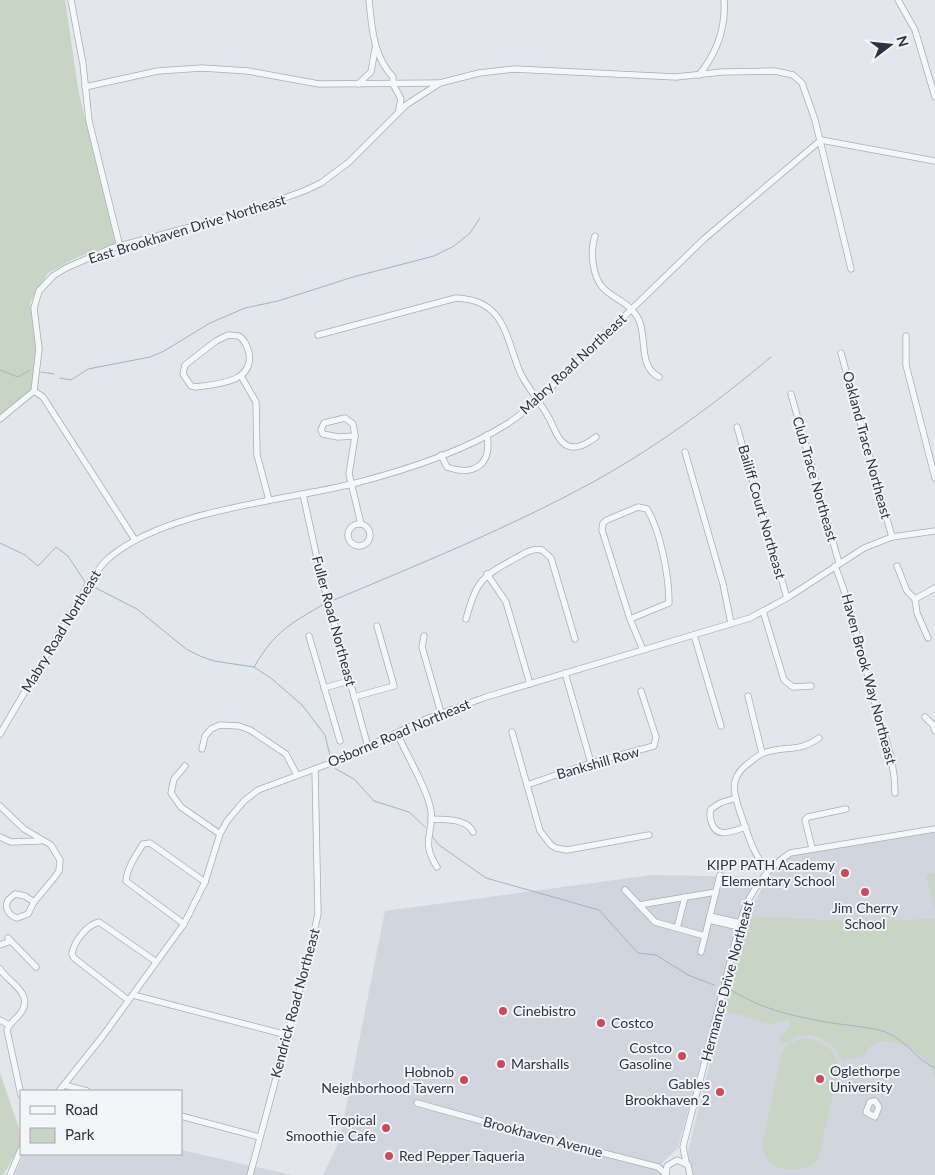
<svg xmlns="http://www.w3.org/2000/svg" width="935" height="1175" viewBox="0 0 935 1175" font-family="Lato,sans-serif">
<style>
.built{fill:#d1d5dd}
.green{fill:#c8d5c4}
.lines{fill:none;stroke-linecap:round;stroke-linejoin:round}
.stream{stroke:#9eb3cb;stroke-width:1}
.minor-casing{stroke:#a8adb6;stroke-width:7}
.minor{stroke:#f6f7f9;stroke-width:5.5}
.poi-dot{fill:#d0495a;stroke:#f3f5f8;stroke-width:2}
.labels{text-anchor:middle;stroke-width:4;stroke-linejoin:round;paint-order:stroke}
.street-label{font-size:14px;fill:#2b3344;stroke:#f3f5f8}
.poi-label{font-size:14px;fill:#2b3344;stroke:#f3f5f8;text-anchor:end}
</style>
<rect width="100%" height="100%" fill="#e3e6eb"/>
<g class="built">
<polygon points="935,833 935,1175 692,1175 688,1152 746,916 768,878 793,855 842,845"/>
<polygon points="652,875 760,877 739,919 678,1148 659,1166 662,1175 323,1175 339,1142 385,911"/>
<polygon points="181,1150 292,1175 15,1175 15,1173 24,1154 181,1154"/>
</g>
<g class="green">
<polygon points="0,0 65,0 79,94 116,243 76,258 48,273 30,303 37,350 36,389 0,417"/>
<polygon points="935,873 935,908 925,875"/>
<path d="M746,916L847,921L935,919V1077C933,1073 931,1066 928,1063C918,1049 887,1033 871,1046C868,1048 866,1053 864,1056L843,1060C835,1045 818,1030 799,1036C792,1038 790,1043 781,1043L779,1039L791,1025L790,1019L771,1024L722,1010Z"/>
<path d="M800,1039H810L827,1046L834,1053L839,1068L818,1160C799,1175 768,1175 762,1146L782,1053L789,1044Z"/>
<polygon points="0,1073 21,1134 21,1144 3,1175 0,1175"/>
</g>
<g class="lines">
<g class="stream">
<polyline points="0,370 18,377 30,370"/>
<polyline points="41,372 54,374"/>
<polyline points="60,378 71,380 88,369 150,357 164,351 210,323 245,308 278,301 353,277 434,256 454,246 470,233 480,218"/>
<polyline points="0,543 25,555 38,566 56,547 68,556 85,582"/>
<polyline points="92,586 137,609 186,649 200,656 214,661 254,667 272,679 302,705 325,735 331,760"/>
<path d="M334,600C422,563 511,527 595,481C658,446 716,403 771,357"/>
<path d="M254,667C275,631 290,624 324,604"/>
<polyline points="334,765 336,769 354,779 374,801 409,812 425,827"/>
<polyline points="432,836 439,845 486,878 599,910 638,953 656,955 688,975 714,985"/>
<path d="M729,989C762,1009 788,1015 826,1022C843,1025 862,1026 879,1030C906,1037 915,1060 935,1068"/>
</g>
<g class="minor-casing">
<g id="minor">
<polyline points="71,0 83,64 89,121 120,247"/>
<path d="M369,0C372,28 373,56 393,77V84"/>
<polyline points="898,0 915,30 935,97"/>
<path d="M699,75C716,54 726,28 724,0"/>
<polyline points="358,84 371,72 375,49"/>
<polyline points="393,84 401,99 399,109"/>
<polyline points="85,87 158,71 202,68 248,71 319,84 438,83"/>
<polyline points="821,140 935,161"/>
<path d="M595,236C590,250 592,276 603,288C614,299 630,303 638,318C648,336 637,366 659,377"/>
<path d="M228,335L239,336C245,340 247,346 249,353C254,383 216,384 196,387L191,386L183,374L185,365L216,341Z"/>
<path d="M318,335L456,298C471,299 484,302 494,313C509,329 512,357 522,376C530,391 541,403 549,418C554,427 558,442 568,446C578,450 589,442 596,437"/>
<polyline points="906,336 906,365 935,478"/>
<polyline points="841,353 892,537"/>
<polyline points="241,376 256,402 257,455 269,500"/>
<polyline points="34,391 43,397 135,540"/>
<polyline points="791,394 839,563"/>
<polygon points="345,418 353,424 355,436 338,437 323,434 321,430 324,423"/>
<polyline points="0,419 34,391 39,349 34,308 39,291 53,276 66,268 112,248 243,213 304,191 321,183 349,162 406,105 440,83 479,73 514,69 676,77 722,72 775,71 793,75 802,83 815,120 851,269"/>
<polyline points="737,427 787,598"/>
<polyline points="355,436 349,474 361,524"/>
<polyline points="685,452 723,584 731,623"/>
<path d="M441,455L447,467C475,477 492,464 487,435"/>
<polyline points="303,494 320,572 368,747"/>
<path d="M638,507L647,509C661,532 669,577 669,603L630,619L602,530L603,523L607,520Z"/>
<circle cx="359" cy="535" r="11"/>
<path d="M835,566C853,611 862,657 875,703C884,735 895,759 895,793"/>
<polyline points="897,566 907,591 915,599"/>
<polyline points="487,574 506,602 530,684"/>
<polyline points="763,611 784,680 793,687 811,686"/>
<path d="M466,619C477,580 481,577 516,558C525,553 532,548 542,550L551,558L575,639"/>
<polyline points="630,619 643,650"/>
<polyline points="694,635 721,726"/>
<polyline points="309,636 340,741"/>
<polyline points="424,636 422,647 441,713"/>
<polyline points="928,638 917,613 915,599 935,588"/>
<polyline points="565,673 591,763"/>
<polyline points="324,688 349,681"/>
<polyline points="748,696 762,753"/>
<polyline points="354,697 394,686 377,626"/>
<polyline points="925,717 933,725 935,731"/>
<polyline points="512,732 540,831 551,845 556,848 567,850 649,835"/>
<path d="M397,733C406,754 428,790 431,811C434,834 420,841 437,867"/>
<path d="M0,734L87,586C94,576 100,565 110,557C166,510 282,501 352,484C403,471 463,452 507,424C518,417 528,408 537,401L704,239L821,140"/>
<polyline points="202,749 205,736 211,729 220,725 239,726 250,730 286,754 297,775"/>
<polyline points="185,766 174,779 171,793 181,807 220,834"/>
<polyline points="527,785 591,763 654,746 656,737 641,691"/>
<path d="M736,798L720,803L711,809C709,813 710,816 711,821C716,840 732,831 746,827"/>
<path d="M0,806L24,829L51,845L60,860L59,871L54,878L34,902L28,914L17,918C9,915 4,909 8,900L15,894L25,896L34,902"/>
<path d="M431,819C444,820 467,818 473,832"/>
<polyline points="0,837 11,842 40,841"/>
<polyline points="812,848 805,820 808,817 846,809"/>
<path d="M768,871C752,853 748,834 740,812C734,794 729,780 745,766C751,762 757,755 764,753C786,745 798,753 819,738"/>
<polyline points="625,890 655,922 705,936"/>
<polyline points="639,905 716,892"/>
<polyline points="710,916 740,923"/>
<polyline points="709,920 739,927"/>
<path d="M184,924L126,881C127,868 136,855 143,844L150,843L205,882"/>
<polyline points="677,928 685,897"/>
<polyline points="8,938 36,967"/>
<polyline points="0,945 11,941"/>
<polyline points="701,952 720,875"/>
<path d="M0,969C8,982 33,993 22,1011C18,1018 10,1022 7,1030L21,1095"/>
<polyline points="133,995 287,1035"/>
<path d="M128,1000L74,958L72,954C74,941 87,925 99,922L155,961"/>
<polyline points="0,1020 9,1025"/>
<polyline points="64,1085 87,1091"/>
<polyline points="59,1091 102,1037 184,924 205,882 220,834 227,821 244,801 258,790 339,760 426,719 486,697 750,618 787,598 864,548 892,537 935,531"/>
<polygon points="875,1101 879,1107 875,1117 866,1112 870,1102"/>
<polyline points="417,1103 521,1132 658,1167 666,1174"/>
<polyline points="181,1116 259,1137"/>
<path d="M686,1162L683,1147L740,923C748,893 764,871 790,853L935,829"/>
<polyline points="10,1175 21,1149"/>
<polyline points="250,1175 308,959 318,914 315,769"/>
<polyline points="666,1175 667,1166 677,1160 688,1165 690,1175"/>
</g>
</g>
<use href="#minor" class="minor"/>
</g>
<g class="poi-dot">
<circle cx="845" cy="873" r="5"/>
<circle cx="865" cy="892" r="5"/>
<circle cx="503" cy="1011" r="5"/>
<circle cx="601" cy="1023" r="5"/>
<circle cx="682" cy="1056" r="5"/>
<circle cx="501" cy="1064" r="5"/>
<circle cx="820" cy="1079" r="5"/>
<circle cx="464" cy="1080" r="5"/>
<circle cx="720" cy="1092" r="5"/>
<circle cx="386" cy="1128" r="5"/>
<circle cx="389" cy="1156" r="5"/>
</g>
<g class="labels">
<g class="street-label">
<text transform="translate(187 229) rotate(-17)" y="5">East Brookhaven Drive Northeast</text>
<text transform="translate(573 364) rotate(-43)" y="5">Mabry Road Northeast</text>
<text transform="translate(867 445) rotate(75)" y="5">Oakland Trace Northeast</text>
<text transform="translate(815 479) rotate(74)" y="5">Club Trace Northeast</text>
<text transform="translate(762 512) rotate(74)" y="5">Bailiff Court Northeast</text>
<text transform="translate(334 621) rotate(75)" y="5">Fuller Road Northeast</text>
<text transform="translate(61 631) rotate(-59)" y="5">Mabry Road Northeast</text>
<text transform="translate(869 679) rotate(75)" y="5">Haven Brook Way Northeast</text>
<text transform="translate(399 733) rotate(-23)" y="5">Osborne Road Northeast</text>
<text transform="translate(598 763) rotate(-16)" y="5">Bankshill Row</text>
<text transform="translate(727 981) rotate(-75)" y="5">Hermance Drive Northeast</text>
<text transform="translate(295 1003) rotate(-75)" y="5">Kendrick Road Northeast</text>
<text transform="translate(543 1137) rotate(15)" y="5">Brookhaven Avenue</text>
</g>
<g class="poi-label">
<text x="835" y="870">KIPP PATH Academy<tspan x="835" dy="16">Elementary School</tspan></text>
<text x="865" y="913" text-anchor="middle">Jim Cherry<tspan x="865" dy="16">School</tspan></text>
<text x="513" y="1016" text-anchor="start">Cinebistro</text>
<text x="611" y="1028" text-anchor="start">Costco</text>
<text x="672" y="1053">Costco<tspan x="672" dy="16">Gasoline</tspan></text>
<text x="511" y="1069" text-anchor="start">Marshalls</text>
<text x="830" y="1076" text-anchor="start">Oglethorpe<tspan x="830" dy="16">University</tspan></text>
<text x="454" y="1077">Hobnob<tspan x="454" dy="16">Neighborhood Tavern</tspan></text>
<text x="710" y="1089">Gables<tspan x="710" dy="16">Brookhaven 2</tspan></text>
<text x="376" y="1125">Tropical<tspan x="376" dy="16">Smoothie Cafe</tspan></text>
<text x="399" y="1161" text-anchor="start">Red Pepper Taqueria</text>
</g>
</g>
<rect x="20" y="1090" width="162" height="65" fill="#f3f5f8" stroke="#a3a7b0"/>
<rect x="30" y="1106" width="25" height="8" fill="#f6f7f9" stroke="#a3a7b0"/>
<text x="65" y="1115" font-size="15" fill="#2b3344">Road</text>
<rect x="30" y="1128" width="25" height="15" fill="#c8d5c4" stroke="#a3a7b0"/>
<text x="65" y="1140" font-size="15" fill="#2b3344">Park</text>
<g transform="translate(890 45) rotate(74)" stroke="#f3f5f8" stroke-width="4" paint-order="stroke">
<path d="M0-4L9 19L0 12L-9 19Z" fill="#2b3344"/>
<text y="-8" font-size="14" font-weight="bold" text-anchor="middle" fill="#2b3344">N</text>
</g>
</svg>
